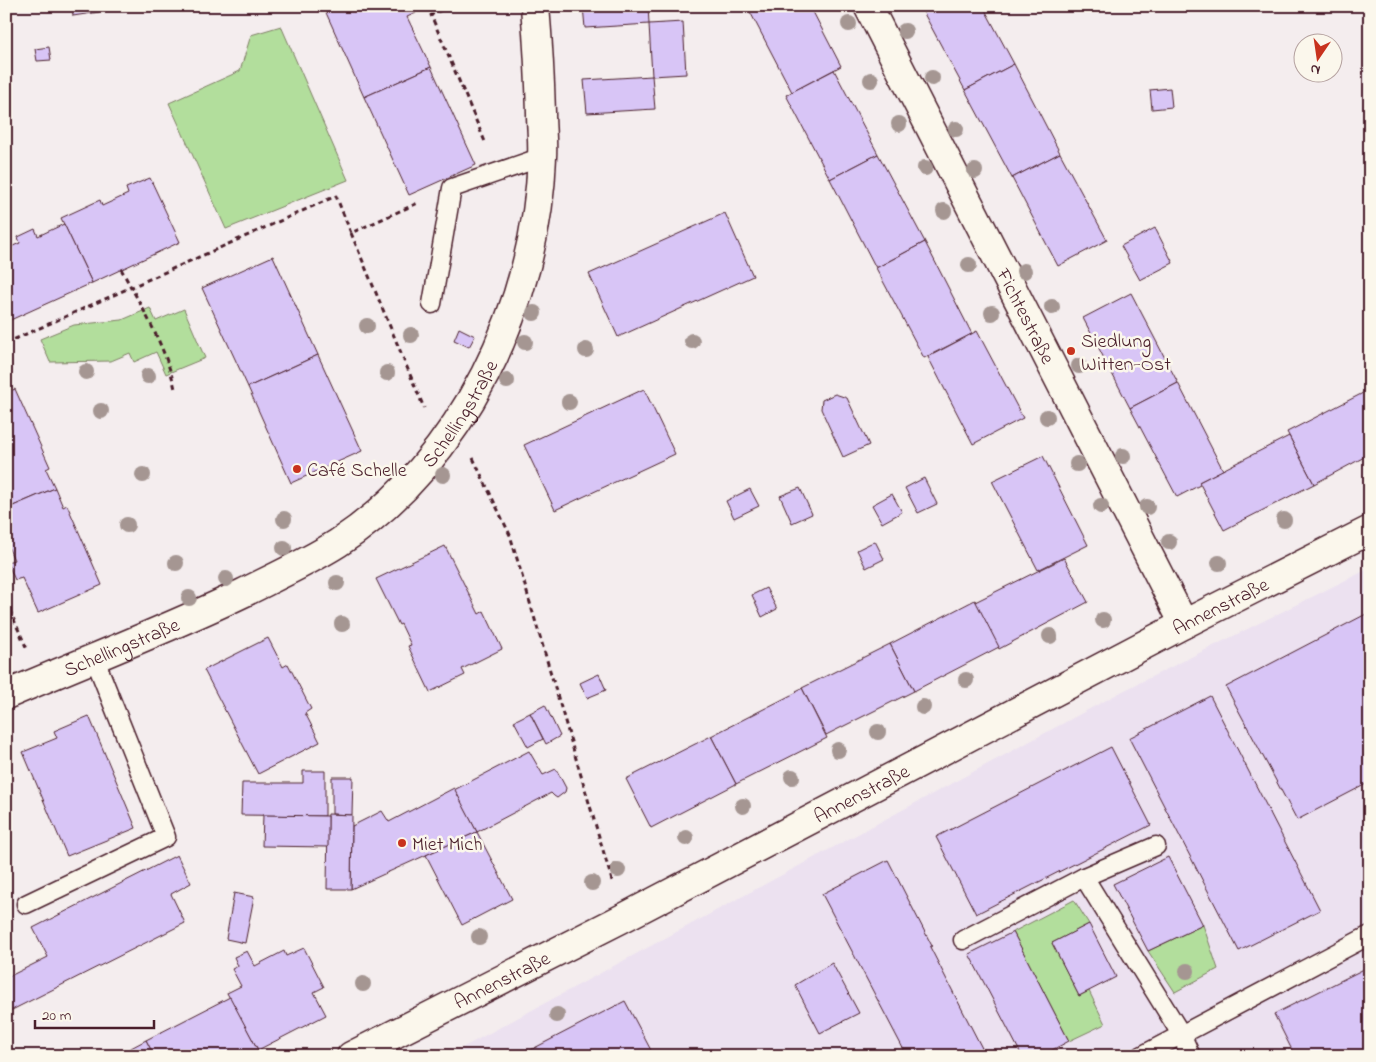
<svg xmlns="http://www.w3.org/2000/svg" width="1376" height="1062" viewBox="0 0 1376 1062" font-family="'Indie Flower',sans-serif">
<style>
.built{fill:#ece1f0}
.green{fill:#b2de9c;stroke:#7e7e64}
.building{fill:#d8c5f6;stroke:#4a1f2b}
.lines{fill:none;stroke-linecap:round;stroke-linejoin:round}
.lane-casing{stroke:#4a1f2b;stroke-width:21}
.street-casing{stroke:#4a1f2b;stroke-width:31}
.secondary-casing{stroke:#4a1f2b;stroke-width:31}
.path{stroke:#4a1f2b;stroke-width:3;stroke-dasharray:5 4;stroke-linecap:butt}
.lane{stroke:#fbf7ec;stroke-width:18}
.street{stroke:#fbf7ec;stroke-width:28}
.secondary{stroke:#fbf7ec;stroke-width:28}
.tree{fill:#a59692}
.poi-dot{fill:#c8321e;stroke:#fbf7ec;stroke-width:2}
.labels{text-anchor:middle;stroke-width:5;stroke-linejoin:round;paint-order:stroke}
.street-label{font-size:20px;fill:#4a1f2b;stroke:#fbf7ec}
.poi-label{font-size:20px;fill:#4a1f2b;stroke:#fbf7ec;text-anchor:start}
</style>
<rect width="100%" height="100%" fill="#f4edee"/>
<filter id="ink" filterUnits="userSpaceOnUse"><feTurbulence type="fractalNoise" baseFrequency=".02" numOctaves="2"/><feDisplacementMap in="SourceGraphic" scale="10" xChannelSelector="R" yChannelSelector="G"/><feConvolveMatrix kernelMatrix="1 2 1 2 8 2 1 2 1" color-interpolation-filters="sRGB"/></filter>
<g filter="url(#ink)">
<polygon class="built" points="1370,568 1370,1056 447,1056 1121,692"/>
<g class="green">
<polygon points="281,26 348,180 226,229 169,103 240,71 251,35"/>
<polygon points="150,308 156,321 184,309 205,358 166,374 156,352 134,362 130,353 111,361 50,362 40,339 74,325 122,320"/>
<polygon points="1074,900 1089,924 1052,943 1079,996 1089,991 1105,1024 1069,1041 1013,932"/>
<polygon points="1203,925 1218,969 1175,992 1148,951"/>
</g>
<g class="building">
<polygon points="72,6 98,6 99,12 73,16"/>
<polygon points="323,6 413,6 416,13 407,17 431,67 364,97"/>
<polygon points="583,6 648,6 649,24 585,28"/>
<polygon points="747,6 810,6 841,66 792,92"/>
<polygon points="920,6 983,6 1014,64 965,90"/>
<polygon points="683,22 686,74 652,76 649,24"/>
<polygon points="49,47 51,60 37,61 35,49"/>
<polygon points="1014,64 1060,153 1012,178 965,90"/>
<polygon points="431,67 476,165 409,195 364,97"/>
<polygon points="834,70 878,154 830,179 786,95"/>
<polygon points="652,76 655,109 587,113 584,80"/>
<polygon points="1170,88 1172,107 1152,109 1150,90"/>
<polygon points="1060,153 1107,240 1058,266 1012,178"/>
<polygon points="878,154 925,242 876,268 830,179"/>
<polygon points="150,178 180,242 92,283 61,218 100,200 102,206 128,194 126,188"/>
<polygon points="725,213 753,276 618,337 589,274"/>
<polygon points="64,224 92,283 6,322 6,249 20,243 18,237 35,229 38,236"/>
<polygon points="1155,228 1173,263 1140,280 1121,246"/>
<polygon points="925,242 972,334 924,358 876,268"/>
<polygon points="273,256 318,355 248,387 202,288"/>
<polygon points="1131,293 1178,383 1130,408 1083,318"/>
<polygon points="459,328 475,336 469,347 454,340"/>
<polygon points="977,331 1023,418 973,444 928,357"/>
<polygon points="318,355 362,451 291,483 248,387"/>
<polygon points="1178,383 1223,470 1199,482 1200,485 1177,497 1130,408"/>
<polygon points="15,389 50,467 46,469 55,488 6,509 6,393"/>
<polygon points="644,389 675,454 555,510 524,445"/>
<polygon points="1370,389 1370,405 1363,393"/>
<polygon points="1363,393 1370,405 1370,454 1314,484 1287,432"/>
<polygon points="835,394 847,398 869,445 843,457 821,409 822,400"/>
<polygon points="1289,436 1314,484 1224,530 1199,482"/>
<polygon points="1043,456 1088,545 1038,570 992,481"/>
<polygon points="924,478 937,504 918,513 905,488"/>
<polygon points="55,488 63,507 67,505 102,585 38,613 22,578 15,580 7,562 14,560 6,542 6,509"/>
<polygon points="800,488 812,514 792,523 780,496"/>
<polygon points="750,489 759,506 734,518 726,501"/>
<polygon points="892,494 902,512 882,523 872,505"/>
<polygon points="875,541 884,559 866,568 857,550"/>
<polygon points="445,546 479,614 484,611 502,649 462,669 465,675 430,692 408,646 411,645 401,624 399,625 376,579"/>
<polygon points="1064,558 1088,602 999,649 975,602"/>
<polygon points="766,588 777,609 762,617 752,595"/>
<polygon points="975,600 999,647 914,691 890,644"/>
<polygon points="1370,612 1370,782 1297,820 1226,687"/>
<polygon points="268,638 283,667 288,664 311,709 305,713 320,742 258,774 204,670"/>
<polygon points="890,644 914,691 826,735 802,688"/>
<polygon points="599,674 606,690 587,698 580,683"/>
<polygon points="802,688 827,738 736,784 711,736 797,692 796,691"/>
<polygon points="1210,696 1320,910 1239,951 1129,738"/>
<polygon points="545,705 560,736 546,744 530,713"/>
<polygon points="530,713 543,739 528,747 514,721"/>
<polygon points="89,716 136,828 67,856 23,752 57,738 54,731"/>
<polygon points="711,736 736,784 651,828 626,779"/>
<polygon points="1111,747 1151,825 976,914 936,837"/>
<polygon points="529,751 543,775 556,769 566,788 565,792 557,798 554,796 551,793 477,832 454,790"/>
<polygon points="303,771 325,771 325,816 241,815 242,783 303,783"/>
<polygon points="332,777 353,777 352,815 332,814"/>
<polygon points="454,788 477,832 351,889 352,826 382,811 389,822"/>
<polygon points="328,814 352,815 351,889 327,889"/>
<polygon points="263,815 328,816 328,847 262,846"/>
<polygon points="477,832 512,899 462,925 426,855"/>
<polygon points="177,855 191,883 171,894 185,923 6,1013 6,978 48,957 33,928"/>
<polygon points="1168,857 1203,925 1148,951 1113,884"/>
<polygon points="888,860 932,946 930,947 986,1056 907,1056 822,894"/>
<polygon points="234,893 254,897 245,943 226,939"/>
<polygon points="1089,924 1116,977 1079,996 1052,943"/>
<polygon points="1013,932 1069,1041 1041,1056 1022,1056 969,954"/>
<polygon points="304,948 324,987 314,992 326,1015 258,1050 227,993 241,986 232,969 238,966 234,957 247,951 255,966 284,951 286,956"/>
<polygon points="832,963 859,1013 820,1033 795,985"/>
<polygon points="1370,966 1370,1056 1295,1056 1274,1014"/>
<polygon points="230,997 258,1050 247,1056 154,1056 146,1040"/>
<polygon points="625,1001 654,1056 519,1056"/>
<polygon points="146,1040 154,1056 116,1056"/>
</g>
<g class="lines">
<g class="lane-casing">
<g id="lane">
<polyline points="432,304 452,188 542,157"/>
<polyline points="1084,877 1156,846"/>
<polyline points="26,904 166,837 94,657"/>
<polyline points="963,940 1084,877 1181,1034 1191,1056"/>
<polyline points="1141,1056 1370,935"/>
</g>
</g>
<g class="street-casing">
<g id="street">
<path id="s1" d="M868,6L1184,624"/>
<path id="s2" d="M6,695C85,661 166,630 243,593C275,577 308,562 338,543C463,461 537,304 542,157C543,142 541,128 541,113C540,77 538,42 535,6"/>
</g>
</g>
<g class="secondary-casing">
<g id="secondary">
<path id="s3" d="M351,1056L623,918L1184,624L1370,530"/>
</g>
</g>
<g class="path">
<polyline points="450,6 431,15 486,144"/>
<polyline points="351,233 424,408"/>
<path d="M121,269C142,307 166,347 175,389"/>
<polyline points="6,343 336,196 351,233 420,202"/>
<polyline points="473,458 510,535 613,884"/>
<polyline points="6,602 27,649"/>
</g>
<use href="#lane" class="lane"/>
<use href="#street" class="street"/>
<use href="#secondary" class="secondary"/>
</g>
<g class="tree">
<circle cx="849" cy="24" r="8"/>
<circle cx="905" cy="31" r="8"/>
<circle cx="932" cy="78" r="8"/>
<circle cx="871" cy="80" r="8"/>
<circle cx="899" cy="124" r="8"/>
<circle cx="956" cy="129" r="8"/>
<circle cx="925" cy="168" r="8"/>
<circle cx="975" cy="171" r="8"/>
<circle cx="944" cy="211" r="8"/>
<circle cx="969" cy="265" r="8"/>
<circle cx="1024" cy="271" r="8"/>
<circle cx="1052" cy="307" r="8"/>
<circle cx="534" cy="313" r="8"/>
<circle cx="992" cy="313" r="8"/>
<circle cx="367" cy="326" r="8"/>
<circle cx="411" cy="335" r="8"/>
<circle cx="692" cy="341" r="8"/>
<circle cx="525" cy="342" r="8"/>
<circle cx="586" cy="350" r="8"/>
<circle cx="1079" cy="366" r="8"/>
<circle cx="86" cy="372" r="8"/>
<circle cx="387" cy="373" r="8"/>
<circle cx="148" cy="376" r="8"/>
<circle cx="507" cy="381" r="8"/>
<circle cx="569" cy="402" r="8"/>
<circle cx="101" cy="411" r="8"/>
<circle cx="1047" cy="417" r="8"/>
<circle cx="1123" cy="456" r="8"/>
<circle cx="1077" cy="464" r="8"/>
<circle cx="143" cy="475" r="8"/>
<circle cx="443" cy="475" r="8"/>
<circle cx="1101" cy="506" r="8"/>
<circle cx="1147" cy="507" r="8"/>
<circle cx="284" cy="519" r="8"/>
<circle cx="1284" cy="520" r="8"/>
<circle cx="127" cy="525" r="8"/>
<circle cx="1169" cy="542" r="8"/>
<circle cx="284" cy="548" r="8"/>
<circle cx="176" cy="563" r="8"/>
<circle cx="1219" cy="563" r="8"/>
<circle cx="226" cy="579" r="8"/>
<circle cx="337" cy="583" r="8"/>
<circle cx="189" cy="598" r="8"/>
<circle cx="1103" cy="620" r="8"/>
<circle cx="342" cy="624" r="8"/>
<circle cx="1050" cy="636" r="8"/>
<circle cx="966" cy="680" r="8"/>
<circle cx="923" cy="707" r="8"/>
<circle cx="878" cy="732" r="8"/>
<circle cx="838" cy="750" r="8"/>
<circle cx="792" cy="777" r="8"/>
<circle cx="743" cy="806" r="8"/>
<circle cx="686" cy="838" r="8"/>
<circle cx="618" cy="870" r="8"/>
<circle cx="592" cy="883" r="8"/>
<circle cx="479" cy="937" r="8"/>
<circle cx="1187" cy="971" r="8"/>
<circle cx="363" cy="984" r="8"/>
<circle cx="557" cy="1015" r="8"/>
</g>
</g>
<g class="poi-dot">
<circle cx="1071" cy="351" r="5"/>
<circle cx="297" cy="469" r="5"/>
<circle cx="402" cy="843" r="5"/>
</g>
<g class="labels">
<g class="street-label">
<text dy="7" stroke="none"><textPath href="#s1" startOffset="348">Fichtestraße</textPath></text>
<text dy="7" stroke="none"><textPath href="#s2" startOffset="545">Schellingstraße</textPath></text>
<text dy="7" stroke="none"><textPath href="#s3" startOffset="979">Annenstraße</textPath></text>
<text dy="7" stroke="none"><textPath href="#s2" startOffset="125">Schellingstraße</textPath></text>
<text dy="7" stroke="none"><textPath href="#s3" startOffset="574">Annenstraße</textPath></text>
<text dy="7" stroke="none"><textPath href="#s3" startOffset="169">Annenstraße</textPath></text>
</g>
<g class="poi-label">
<text x="1081" y="347">Siedlung<tspan x="1081" dy="23">Witten-Ost</tspan></text>
<text x="307" y="476">Café Schelle</text>
<text x="412" y="850">Miet Mich</text>
</g>
</g>
<rect width="1376" height="1062" fill="none" stroke="#fbf7ec" stroke-width="25"/>
<rect x="12" y="12" width="1351" height="1037" fill="none" stroke="#4a1f2b" stroke-width="2" filter="url(#ink)"/>
<g transform="translate(1318 58) rotate(193)"><circle r="24" fill="#fbf7ec" stroke="#b4a19f"/>
<path d="M0-4L9 19L0 12L-9 19Z" fill="#c8321e"/>
<text y="-8" font-size="14" font-weight="bold" text-anchor="middle" fill="#4a1f2b">N</text>
</g>
<path d="M35 1020v8h119v-8" fill="none" stroke="#4a1f2b" stroke-width="2.5"/>
<text x="42" y="1020" font-size="15" fill="#4a1f2b" stroke="#fbf7ec" stroke-width="4" paint-order="stroke">20 m</text>
</svg>
